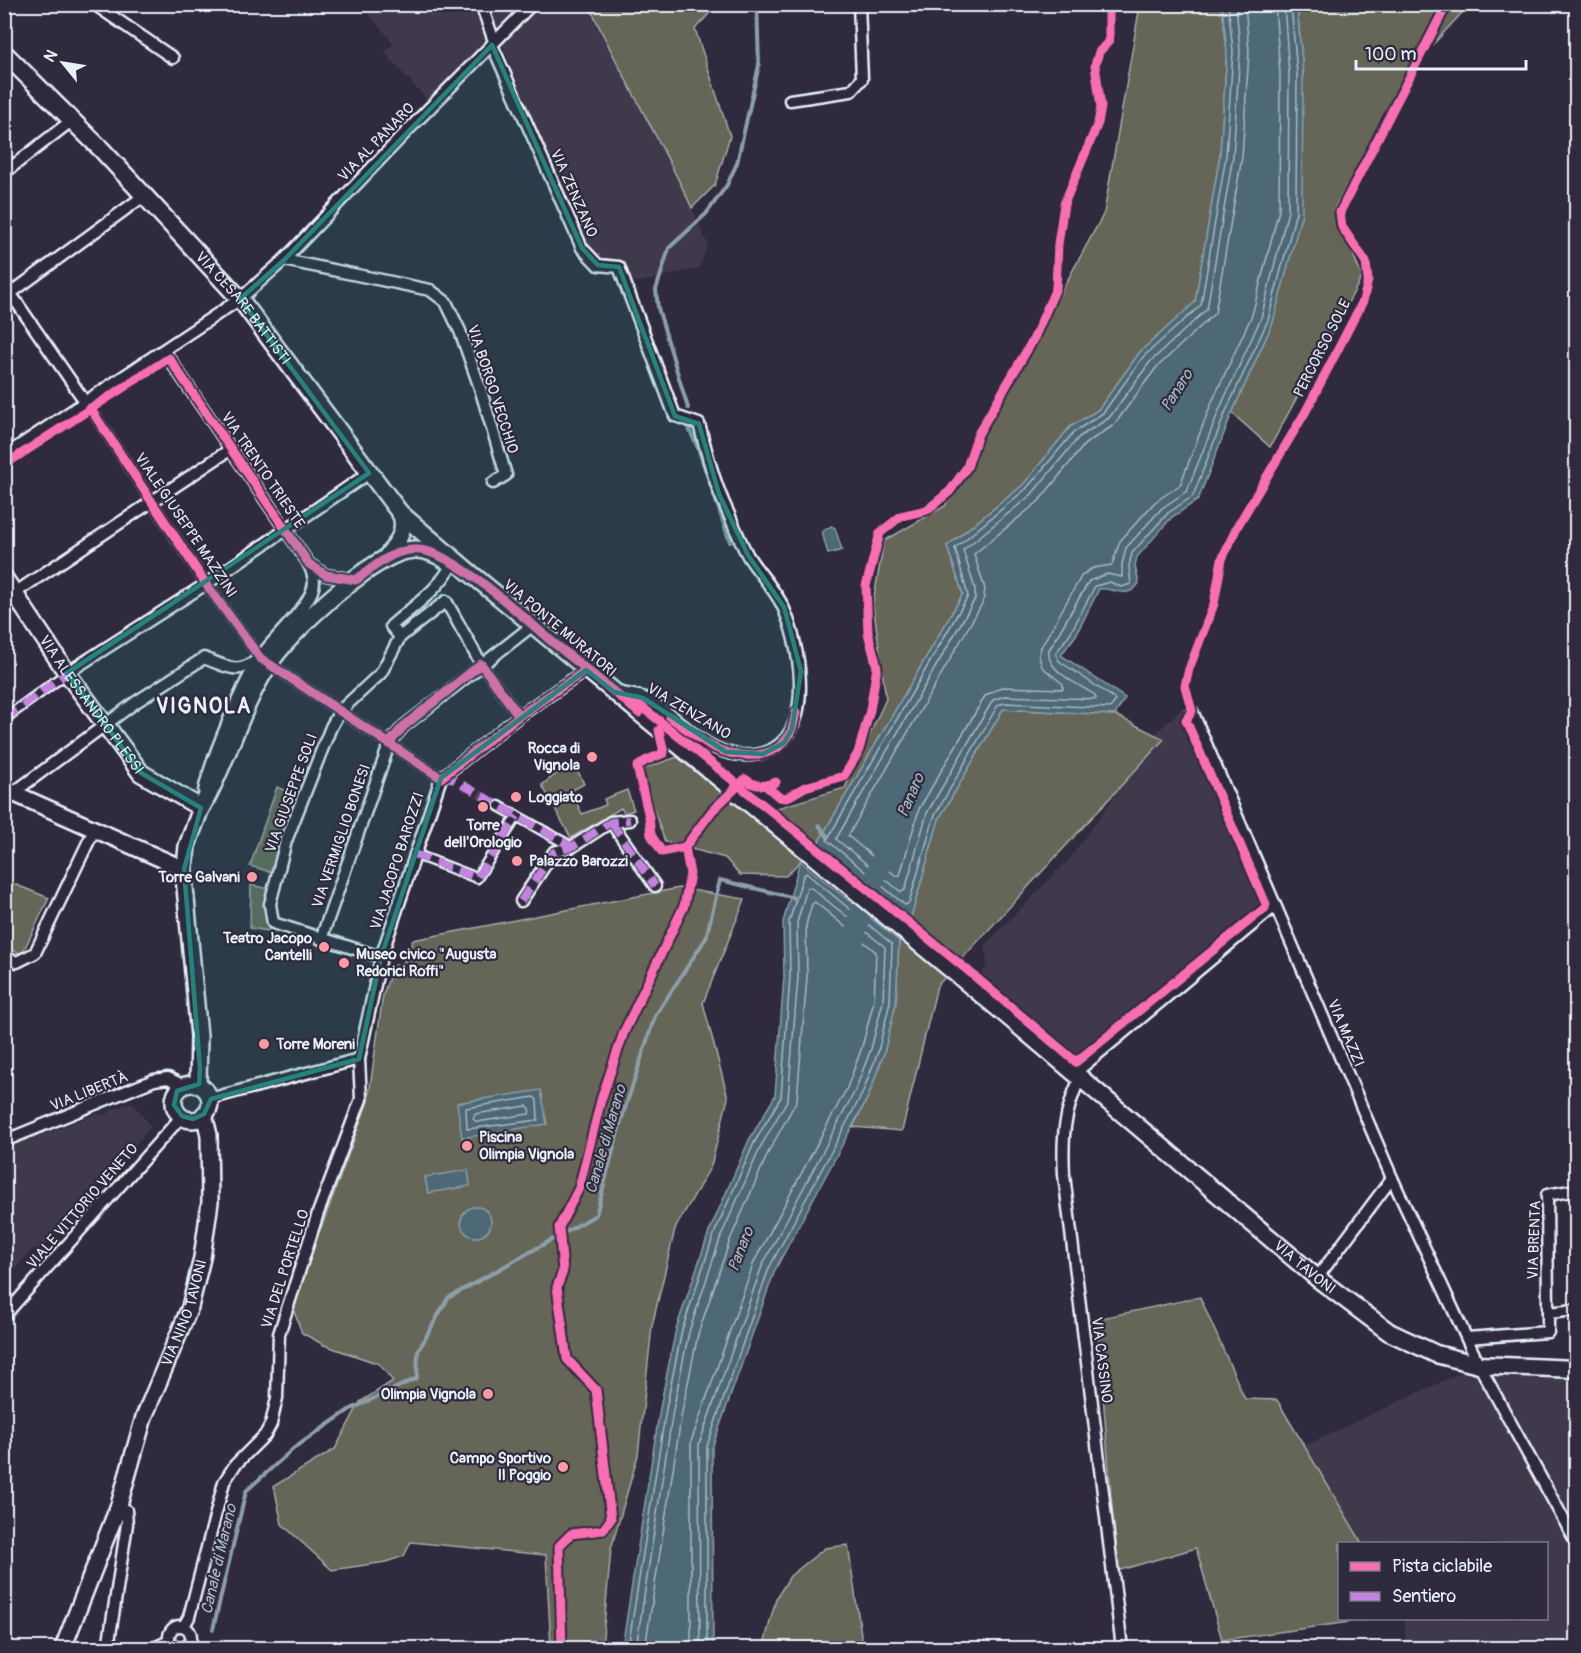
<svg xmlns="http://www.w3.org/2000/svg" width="1581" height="1653" viewBox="0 0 1581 1653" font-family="Pangolin,sans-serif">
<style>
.built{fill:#40374c}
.green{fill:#656658;stroke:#a6aca8;stroke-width:1.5}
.water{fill:#4e6876;stroke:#8c9faa;stroke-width:1.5}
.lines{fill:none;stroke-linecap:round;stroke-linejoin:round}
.shore{stroke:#aabac4;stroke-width:1.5}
.stream{stroke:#8c9faa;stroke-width:4}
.river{stroke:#4e6876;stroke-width:21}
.pedestrian-tunnel{stroke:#4b4859;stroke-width:8;stroke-dasharray:8 4;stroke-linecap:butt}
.pedestrian-casing{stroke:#e8f1f8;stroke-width:13}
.minor-casing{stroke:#e8f1f8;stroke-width:15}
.secondary-casing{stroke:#e8f1f8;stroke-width:20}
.primary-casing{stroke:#e8f1f8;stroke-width:21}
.pedestrian{stroke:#2f2a3d;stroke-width:8}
.minor{stroke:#2f2a3d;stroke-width:10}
.secondary{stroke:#2f2a3d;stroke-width:15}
.primary{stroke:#2f2a3d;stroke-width:16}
.quiet{stroke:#c483df;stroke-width:8;stroke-dasharray:15 8;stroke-linecap:butt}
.cycleway-casing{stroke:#2f2a3d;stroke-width:13}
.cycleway{stroke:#f96db3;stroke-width:9}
.marked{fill:#25827c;fill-opacity:0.2;stroke:#25827c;stroke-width:4.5;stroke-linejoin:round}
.poi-dot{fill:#ff9aa2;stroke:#2f2a3d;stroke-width:2}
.labels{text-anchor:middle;stroke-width:4.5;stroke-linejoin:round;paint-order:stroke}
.street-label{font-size:15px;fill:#e8f1f8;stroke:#2f2a3d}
.poi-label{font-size:15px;font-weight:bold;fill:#e8f1f8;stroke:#2f2a3d;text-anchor:end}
.water-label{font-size:16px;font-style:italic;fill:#aabac4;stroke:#2f2a3d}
.district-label{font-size:21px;font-weight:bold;letter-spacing:1.5px;fill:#e8f1f8;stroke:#2f2a3d}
</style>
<rect width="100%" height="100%" fill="#2f2a3d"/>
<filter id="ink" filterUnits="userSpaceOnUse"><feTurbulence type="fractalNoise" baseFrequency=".0167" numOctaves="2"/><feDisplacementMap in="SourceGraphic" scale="12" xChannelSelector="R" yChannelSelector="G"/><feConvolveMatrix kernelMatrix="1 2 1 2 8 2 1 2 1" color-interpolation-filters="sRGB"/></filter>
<g filter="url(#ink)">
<g class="built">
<polygon points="361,5 589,5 606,42 670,160 708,244 699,268 641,282 623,281 597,268 574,223 498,34 434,108 384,52 394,44"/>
<polygon points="1191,700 1260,871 1269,901 1075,1058 979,978 987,965 985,945 1069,859 1111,801 1122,784 1125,770 1159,730"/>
<polygon points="132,1102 151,1127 39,1252 34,1248 5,1280 5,1149 96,1114 108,1115 108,1111"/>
<polygon points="1483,1362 1576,1363 1576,1638 1560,1648 1406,1648 1404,1619 1546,1618 1546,1544 1362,1543 1304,1446"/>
</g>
<g class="green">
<path d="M589,5H717L695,29L730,136L715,185L692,208C660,139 620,74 589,5Z"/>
<polygon points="1140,5 1222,5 1227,51 1220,155 1195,303 1140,352 1098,410 1070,427 1023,485 947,546 963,594 818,843 786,876 740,875 725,858 665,842 640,770 677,757 750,816 845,788 886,699 873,603 884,541 945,506 1104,213"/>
<polygon points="1297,5 1469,5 1418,61 1335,207 1362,277 1270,447 1232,413 1273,322 1303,73"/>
<polygon points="1003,709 1115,715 1164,739 937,986 902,1131 853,1127 868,1097 884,1053 896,1003 899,941 911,917 939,819"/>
<polygon points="573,761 584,784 571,791 582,814 606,805 604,799 627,790 634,810 624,813 621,808 571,838 542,785"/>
<polygon points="277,787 299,797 274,873 250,866"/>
<polygon points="4,880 49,898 22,954 5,947"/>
<polygon points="251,885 269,889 269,931 250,928"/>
<polygon points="679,888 745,899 703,1003 728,1098 711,1166 675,1229 652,1326 638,1455 611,1549 602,1648 551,1648 546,1555 411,1542 404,1556 386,1562 332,1570 282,1524 274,1486 335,1449 360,1402 393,1381 379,1364 324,1345 302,1333 293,1309 312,1247 323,1223 368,1101 383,995 393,966 403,963 413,940"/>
<polygon points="1200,1297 1245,1399 1277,1400 1362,1543 1340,1544 1340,1618 1371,1619 1222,1640 1196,1548 1117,1571 1097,1319"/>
<polygon points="848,1545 863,1648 763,1648 776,1599 790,1576 825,1548"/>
<polygon points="222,1643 342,1648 344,1648 220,1648"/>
</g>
<g class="water">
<path d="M1222,5H1297L1303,73L1302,213L1273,322L1232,413L1198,500L1172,517L1137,557L1135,566L1139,583C1128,601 1115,587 1099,589L1076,635L1061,655L1125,698L1115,715L1003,709L939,819L911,917L818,843L963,594L947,546L1023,485L1070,427L1098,410L1140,352L1195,302L1220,155L1227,51Z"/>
<polygon points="831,526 835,528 842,550 828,554 822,532"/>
<polygon points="800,861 899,941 896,1003 884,1053 868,1097 775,1270 712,1448 713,1648 622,1648 660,1408 676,1329 709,1232 749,1140 775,1096 784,977 783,922"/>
<polygon points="541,1090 547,1124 462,1138 457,1103"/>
<polygon points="468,1170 470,1186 428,1193 425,1177"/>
<circle cx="476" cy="1222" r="15"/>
</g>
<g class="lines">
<g class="shore">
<polyline points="1228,4 1233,51 1226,156 1201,305 1144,356 1103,413 1074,432 1026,489 955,548 968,596 827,840 905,905 909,903 934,817 998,705 1004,703 1110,708 1115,702 1114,698 1059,661 1056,653 1071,632 1095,586 1110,582 1121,587 1131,584 1129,566 1132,553 1168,513 1193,496 1226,411 1268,320 1296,212 1297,74 1291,4"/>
<path d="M1236,4L1240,51L1233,156L1207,309L1150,362L1109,418L1079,437L1031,495L963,550L975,589V599L836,839L901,892L905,890L927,813L993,700L1004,696L1096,699L1095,695C1080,685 1045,671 1049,650L1089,581L1107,574L1122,577V564L1126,548L1162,508L1187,491L1220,408L1261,318L1288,211L1289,74L1284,4"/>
<polyline points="1245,4 1249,52 1242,157 1215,313 1156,368 1114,425 1085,444 1038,502 974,554 985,589 983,602 848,836 896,876 900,875 919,809 985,696 1001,687 1063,689 1063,684 1042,667 1039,656 1041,647 1082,575 1093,568 1112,565 1120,541 1155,502 1180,485 1211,404 1252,315 1279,210 1280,74 1275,4"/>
<polygon points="534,1097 537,1100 538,1120 467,1129 466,1108"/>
<polygon points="527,1106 530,1108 529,1114 477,1122 473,1119 475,1114"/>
<polyline points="628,1648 666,1409 682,1330 714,1234 754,1143 781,1097 790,977 789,922 803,876 806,873 892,944 890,1002 878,1052 862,1094 769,1268 707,1446 707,1648"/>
<polyline points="636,1648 673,1410 689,1332 721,1236 761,1146 788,1099 798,977 797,923 807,888 810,887 885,947 883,1001 871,1049 855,1091 762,1266 699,1444 700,1648"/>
<polyline points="645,1648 682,1412 698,1334 730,1240 769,1151 797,1100 807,977 806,925 812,904 815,902 876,952 874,1000 862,1047 847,1088 754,1262 691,1442 691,1648"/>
</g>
<g class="stream">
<polyline points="688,408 658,308 656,290 669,248 706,214 727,185 737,163 759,65 757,4"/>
<polyline points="688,427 698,448 730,542"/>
<polyline points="819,825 827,836"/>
<polyline points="213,1629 246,1491 293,1449 349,1410 417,1378 418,1351 448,1298 596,1215 620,1124 655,1016 706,938 720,880 795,898"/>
</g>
<polyline class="river" points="854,938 860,914 882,860"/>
<polyline class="pedestrian-tunnel" points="479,794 499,806"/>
<g class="pedestrian-casing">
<g id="pedestrian">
<polyline points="90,408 206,584 260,658 441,778"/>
<polyline points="481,664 519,716"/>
<polyline points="4,719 67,673"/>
<polyline points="499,806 572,847"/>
<polyline points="414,854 477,878 517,816"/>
</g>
</g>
<g class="minor-casing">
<g id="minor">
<polyline points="94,4 173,58"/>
<polyline points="481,4 494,41"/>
<path d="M492,45L582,248L598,265L619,267L675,416L699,424C707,453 714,483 727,510C734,525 740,542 748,556C759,574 776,590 784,609C804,656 819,761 740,755C699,751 677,712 642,697C636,695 627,694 620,693"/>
<polyline points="790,100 851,91 862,79 859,4"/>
<polyline points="4,173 71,121"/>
<polyline points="284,260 430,290 446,302 460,331 480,388 506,475 493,483"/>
<polyline points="4,284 86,403"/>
<polyline points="11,293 145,195"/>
<polyline points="164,351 309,564 326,575 356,580"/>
<polyline points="4,456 240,299 284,260 408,130 532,4"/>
<path d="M452,564C439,590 412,607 391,626L400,637L446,601L481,664"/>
<polyline points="4,600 231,449"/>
<polyline points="67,673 206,584 369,473"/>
<polyline points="1192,711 1392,1178 1479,1365 1576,1542"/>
<path d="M204,791C211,759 243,682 261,656C275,637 305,610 312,591C316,582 313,573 309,565"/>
<path d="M13,793L136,702L204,658C229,667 237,676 260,658"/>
<polyline points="611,822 655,886"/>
<polyline points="521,901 554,852 572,847 611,822 630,820"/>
<polyline points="321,939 390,742 404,726 533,625"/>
<polyline points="4,957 17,962 35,953 95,828"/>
<polyline points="381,957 273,923 270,904 286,841 331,727 340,711 381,673 400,637"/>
<polyline points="1075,1073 1275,906"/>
<path d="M1080,1078C1064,1113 1062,1136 1064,1175L1122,1648"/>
<polyline points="209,1099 359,1059"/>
<polyline points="4,1141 154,1080 168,1078 184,1086"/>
<polyline points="1317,1278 1392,1178"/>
<polyline points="1548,1313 1547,1195 1576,1190"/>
<polyline points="4,1316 182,1116"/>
<polyline points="1467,1338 1548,1332 1548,1313 1576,1310"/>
<circle cx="180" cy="1637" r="11"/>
<polyline points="184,1626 189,1617 224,1482 235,1465 265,1435 271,1424 277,1398 279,1334 318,1213 361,1099 359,1059 381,957 441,778 519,716 586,670"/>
<polyline points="108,1648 127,1524 126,1510 119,1505"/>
<polyline points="154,1648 169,1641"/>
</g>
</g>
<g class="secondary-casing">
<g id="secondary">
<path d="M385,558C396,544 408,531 400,513"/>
<polyline points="4,789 184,869"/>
<circle cx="192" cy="1102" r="18"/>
<polyline points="198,1085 199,1036 184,877 187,846 201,808"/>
<path id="s1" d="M63,1648L119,1505L144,1417L190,1307L202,1258L210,1202L209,1135L204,1114"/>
</g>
</g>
<g class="primary-casing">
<g id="primary">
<path id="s2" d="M4,53L102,150L240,299L400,513L469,572L999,1009L1317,1278L1389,1332L1436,1354L1479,1365L1576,1369"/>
<path id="s3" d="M4,578L67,673L141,773L201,808C227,763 239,711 267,667C287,634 372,554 410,550C425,548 437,554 449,562"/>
</g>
</g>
<use href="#pedestrian" class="pedestrian"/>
<use href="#minor" class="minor"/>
<use href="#secondary" class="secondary"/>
<use href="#primary" class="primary"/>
<g class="quiet">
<polyline points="4,719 67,673"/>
<polyline points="441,777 449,777 572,847"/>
<polyline points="611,822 655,886"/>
<polyline points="414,854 477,878 517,816"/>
<polyline points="521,901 554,852 572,847 611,822 630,820"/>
</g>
<g class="cycleway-casing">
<g id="cycleway">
<polyline points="90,408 206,584 260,658 441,778 519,716 586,670"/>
<path d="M4,465L169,358L309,564L326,575L356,580C375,566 395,547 420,550C455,553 522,616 550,640C580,664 610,688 639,713"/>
<polyline points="632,707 636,702 966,969 1076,1062 1265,908 1266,904 1186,720 1192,711 1185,686 1189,669 1214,604 1222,559 1237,527 1306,411 1363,301 1368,280 1366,262 1342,227 1340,212 1447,4"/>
<path d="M670,717C684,727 698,739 713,747C733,757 767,761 784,742C792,734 794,722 796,712"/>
<polyline points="659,730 664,753 645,761 637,767 649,817 651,835 662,852 685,847"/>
<polyline points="390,742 404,726 481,664 519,716"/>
<polyline points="766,786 779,797 786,798 805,787 844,776 858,753 870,710 877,667 868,633 866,586 880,533 901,516 927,510 950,491 967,467 978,434 1034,338 1056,288 1058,244 1064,204 1098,123 1101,107 1095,65 1099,52 1109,41 1109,4"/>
<path d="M562,1648L559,1546L571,1534L603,1530L611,1519L596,1390L567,1359L557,1287L563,1271L559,1227L579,1188L601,1100L624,1032L684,906L690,874L685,847L712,811L745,779C756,787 763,787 776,782"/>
</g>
</g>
<use href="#cycleway" class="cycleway"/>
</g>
</g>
<path class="marked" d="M492,45L582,248L598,265L619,267L675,416L699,424L719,494L748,555L784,607L801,671L792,729L784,743L763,754L726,752L643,698L614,692L586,670L441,778L381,957L359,1059L211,1099L204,1114L193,1119L182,1116L174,1105L177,1091L199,1084L200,1068L184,869L201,808L141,773L67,673L369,473L240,299L284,260Z"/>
<g class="poi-dot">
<circle cx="592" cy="757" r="6"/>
<circle cx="516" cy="797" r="6"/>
<circle cx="483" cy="807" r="6"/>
<circle cx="517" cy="861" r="6"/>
<circle cx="252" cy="877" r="6"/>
<circle cx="324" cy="947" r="6"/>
<circle cx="344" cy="963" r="6"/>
<circle cx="264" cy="1044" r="6"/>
<circle cx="467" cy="1146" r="6"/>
<circle cx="488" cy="1394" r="6"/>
<circle cx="563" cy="1467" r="6"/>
</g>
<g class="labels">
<g class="street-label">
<text transform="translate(376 142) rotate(-46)" y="5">VIA AL PANARO</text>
<text transform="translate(574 193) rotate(66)" y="5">VIA ZENZANO</text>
<text dy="5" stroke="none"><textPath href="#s2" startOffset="350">VIA CESARE BATTISTI</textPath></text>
<text transform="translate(1322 348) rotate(-63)" y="5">PERCORSO SOLE</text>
<text transform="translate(493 389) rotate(72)" y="5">VIA BORGO VECCHIO</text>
<text transform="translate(263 470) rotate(56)" y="5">VIA TRENTO TRIESTE</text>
<text transform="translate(186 525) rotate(56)" y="5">VIALE GIUSEPPE MAZZINI</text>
<text transform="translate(560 628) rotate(40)" y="5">VIA PONTE MURATORI</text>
<text dy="5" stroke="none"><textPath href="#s3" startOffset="154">VIA ALESSANDRO PLESSI</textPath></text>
<text transform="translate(689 711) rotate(31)" y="5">VIA ZENZANO</text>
<text transform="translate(291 793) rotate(-70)" y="5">VIA GIUSEPPE SOLI</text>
<text transform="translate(341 836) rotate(-71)" y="5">VIA VERMIGLIO BONESI</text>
<text transform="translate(397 861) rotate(-72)" y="5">VIA JACOPO BAROZZI</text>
<text transform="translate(1346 1033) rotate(67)" y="5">VIA MAZZI</text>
<text transform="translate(89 1091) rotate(-22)" y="5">VIA LIBERTÀ</text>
<text transform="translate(82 1206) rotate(-49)" y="5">VIALE VITTORIO VENETO</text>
<text transform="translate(1534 1240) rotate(-88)" y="5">VIA BRENTA</text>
<text dy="5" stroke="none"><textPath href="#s2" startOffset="1786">VIA TAVONI</textPath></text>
<text transform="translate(285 1269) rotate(-72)" y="5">VIA DEL PORTELLO</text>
<text dy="5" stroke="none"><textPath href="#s1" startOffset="357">VIA NINO TAVONI</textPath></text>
<text transform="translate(1102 1360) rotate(83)" y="5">VIA CASSINO</text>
</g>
<g class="poi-label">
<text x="580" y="753">Rocca di<tspan x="580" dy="17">Vignola</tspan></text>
<text x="528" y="802" text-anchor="start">Loggiato</text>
<text x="483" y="830" text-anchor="middle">Torre<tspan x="483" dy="17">dell'Orologio</tspan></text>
<text x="529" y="866" text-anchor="start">Palazzo Barozzi</text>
<text x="240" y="882">Torre Galvani</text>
<text x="312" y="943">Teatro Jacopo<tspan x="312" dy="17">Cantelli</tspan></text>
<text x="356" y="959" text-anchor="start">Museo civico "Augusta<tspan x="356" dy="17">Redorici Roffi"</tspan></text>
<text x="276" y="1049" text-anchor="start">Torre Moreni</text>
<text x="479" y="1142" text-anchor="start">Piscina<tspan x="479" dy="17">Olimpia Vignola</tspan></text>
<text x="476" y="1399">Olimpia Vignola</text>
<text x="551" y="1463">Campo Sportivo<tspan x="551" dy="17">Il Poggio</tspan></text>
</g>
<g class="water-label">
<text transform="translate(1176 390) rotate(-58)" y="6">Panaro</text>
<text transform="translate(910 795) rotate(-67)" y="6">Panaro</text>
<text transform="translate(605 1139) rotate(-74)" y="6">Canale di Marano</text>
<text transform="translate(740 1249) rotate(-69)" y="6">Panaro</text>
<text transform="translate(218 1559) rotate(-77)" y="6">Canale di Marano</text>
</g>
<g class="district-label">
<text x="204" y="713">VIGNOLA</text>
</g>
</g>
<rect width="1581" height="1653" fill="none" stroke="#2f2a3d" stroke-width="24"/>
<rect x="12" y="12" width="1557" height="1629" fill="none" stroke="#e8f1f8" stroke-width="2" filter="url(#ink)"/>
<rect x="1338" y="1542" width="210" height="78" fill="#2f2a3d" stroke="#797a88" stroke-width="1.5"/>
<rect x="1350" y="1562" width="30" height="9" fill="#f96db3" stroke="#797a88" stroke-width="1.5"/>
<text x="1392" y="1572" font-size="18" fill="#e8f1f8">Pista ciclabile</text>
<rect x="1350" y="1592" width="30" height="9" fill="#c483df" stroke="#797a88" stroke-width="1.5"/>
<text x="1392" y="1602" font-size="18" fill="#e8f1f8">Sentiero</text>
<g transform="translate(63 63) rotate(300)" stroke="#2f2a3d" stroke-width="4.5" paint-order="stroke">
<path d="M0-4.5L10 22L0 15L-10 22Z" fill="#e8f1f8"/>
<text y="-9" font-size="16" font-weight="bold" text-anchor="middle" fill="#e8f1f8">N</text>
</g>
<path d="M1356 60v9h170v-9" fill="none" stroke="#e8f1f8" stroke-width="3"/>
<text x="1365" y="60" font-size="18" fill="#e8f1f8" stroke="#2f2a3d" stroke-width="4.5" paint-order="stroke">100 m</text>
</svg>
